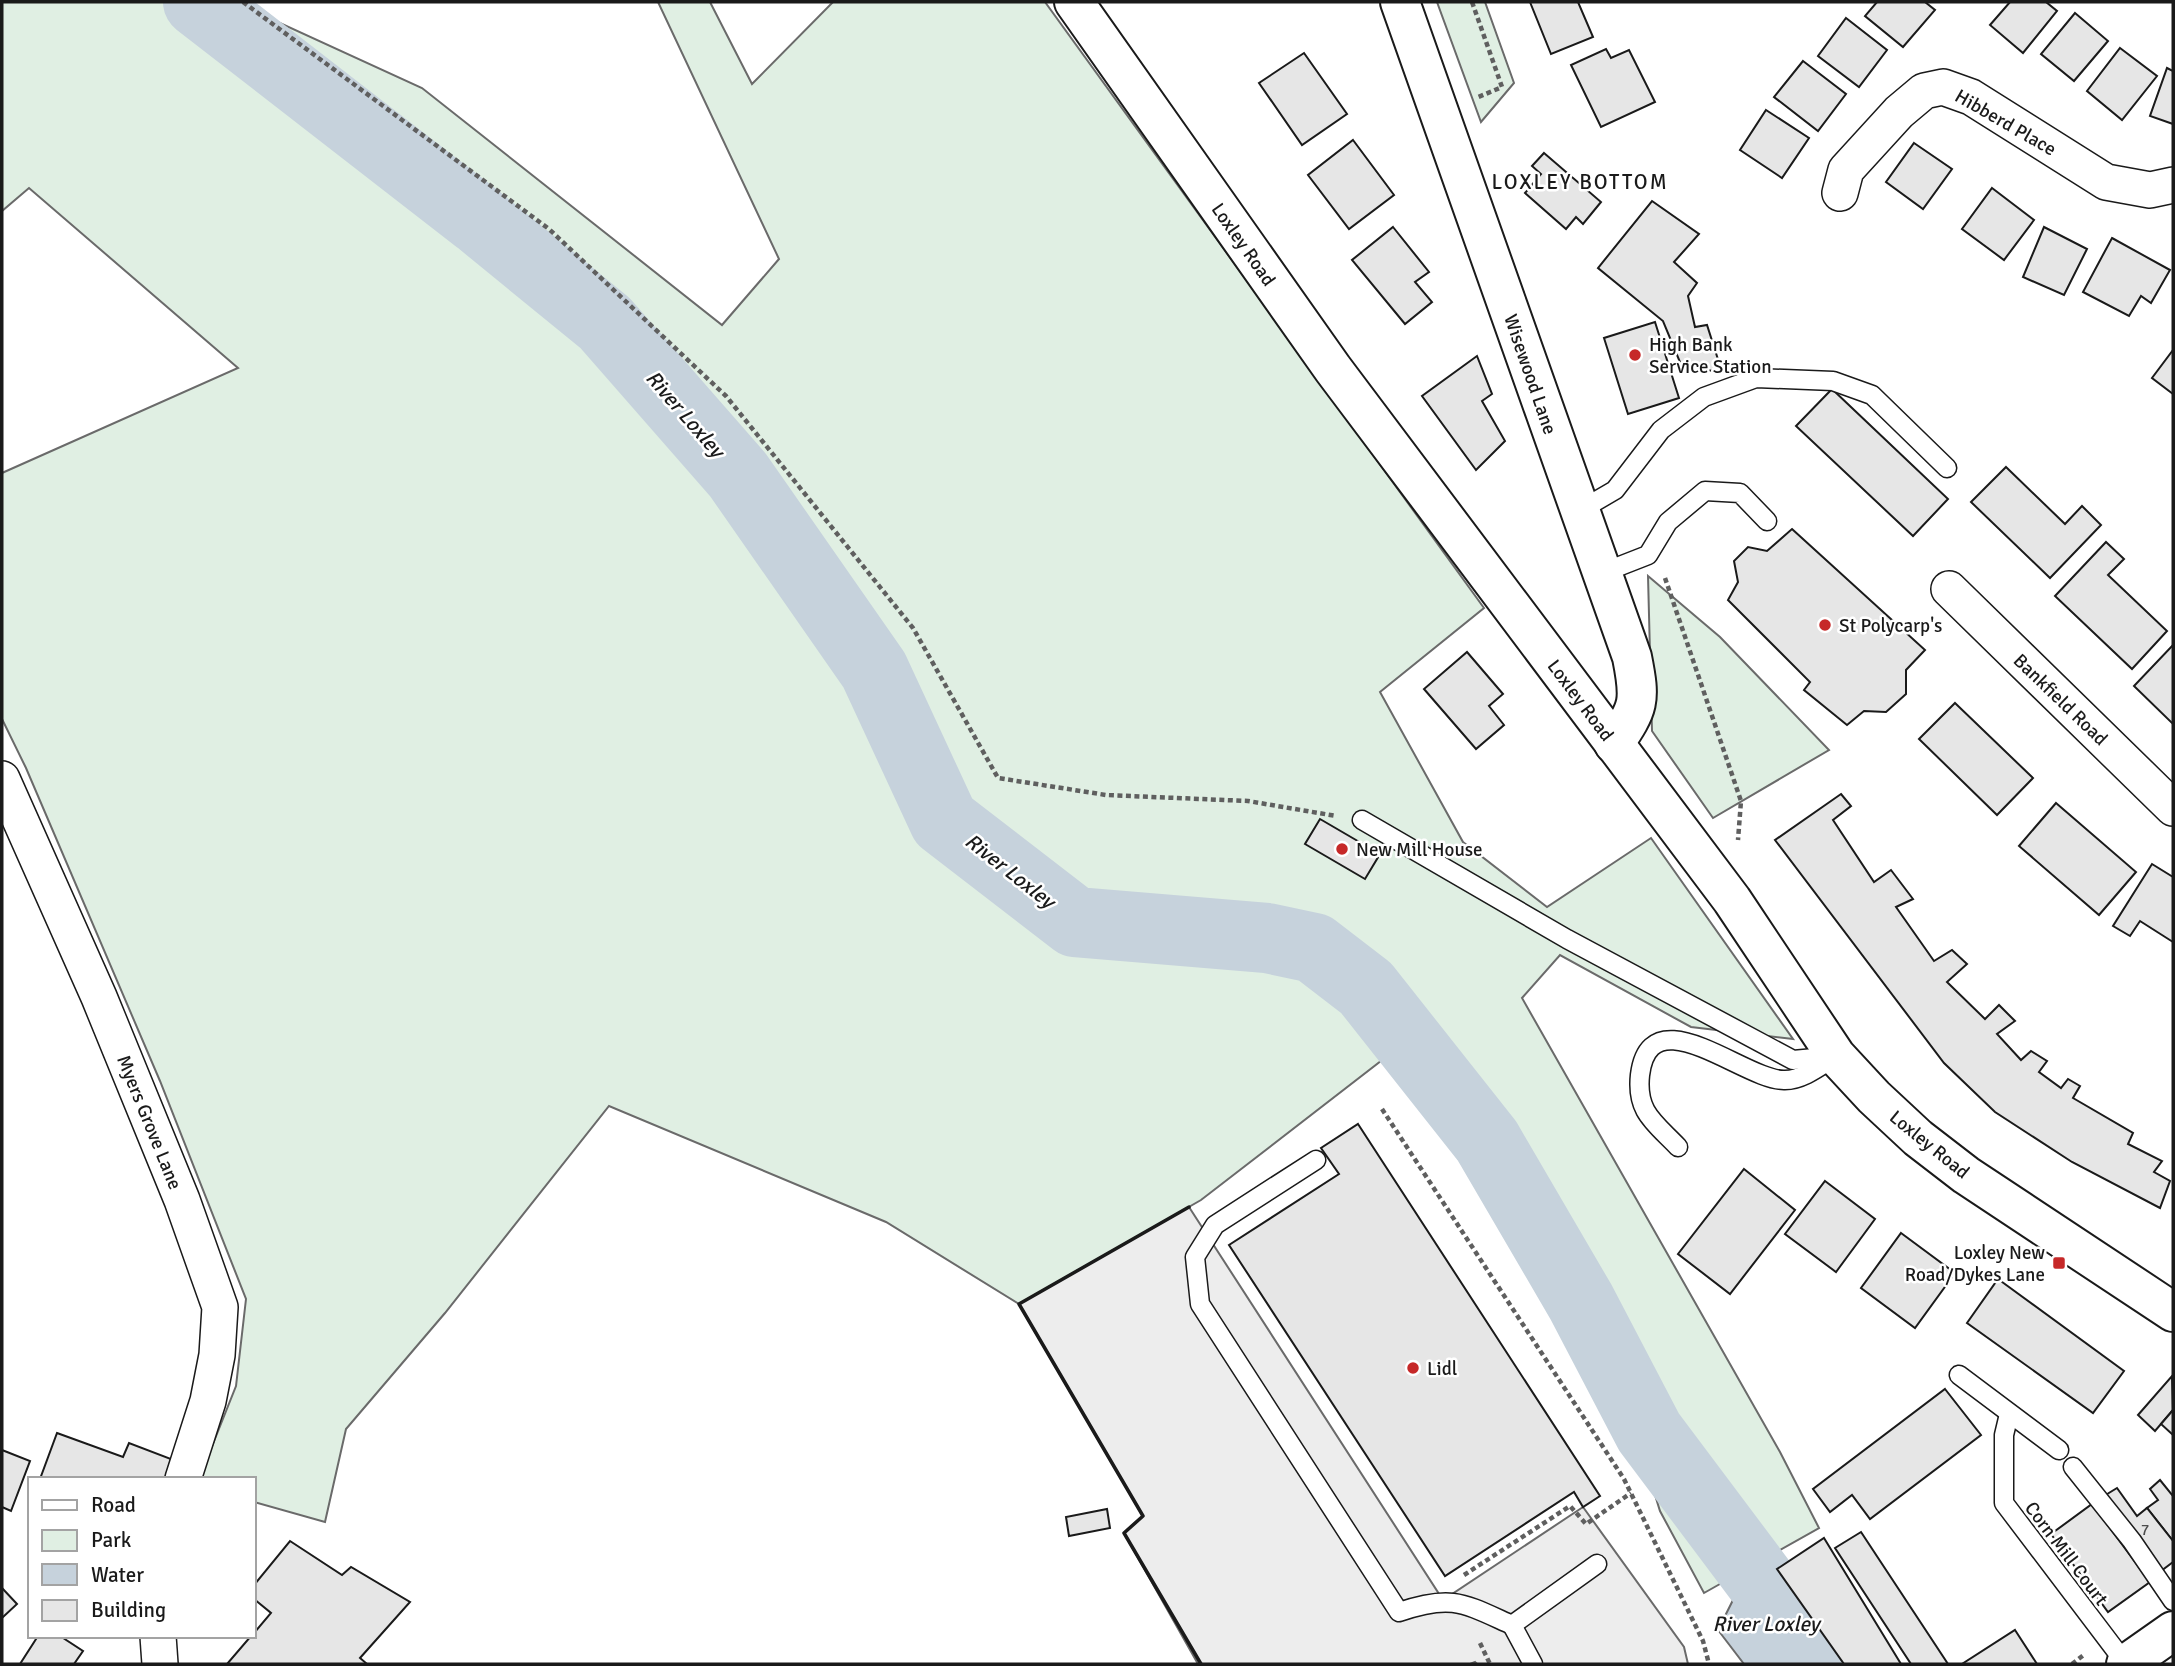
<svg xmlns="http://www.w3.org/2000/svg" width="2175" height="1666" viewBox="0 0 2175 1666" font-family="Signika,sans-serif">
<style>
.green{fill:#e0efe3;stroke:#6a6a6a;stroke-width:2}
.parking{fill:#ededed;stroke:#6a6a6a;stroke-width:2}
.water{fill:#c6d2dc;stroke:#6a6a6a;stroke-width:2}
.lines{fill:none;stroke-linecap:round;stroke-linejoin:round}
.river{stroke:#c6d2dc;stroke-width:70}
.building{fill:#e6e6e6;stroke:#1a1a1a;stroke-width:2}
.service-casing{stroke:#1a1a1a;stroke-width:21}
.minor-casing{stroke:#1a1a1a;stroke-width:38}
.tertiary-casing{stroke:#1a1a1a;stroke-width:42}
.secondary-casing{stroke:#1a1a1a;stroke-width:42}
.primary-casing{stroke:#1a1a1a;stroke-width:42}
.path{stroke:#5f5f5f;stroke-width:4.5;stroke-dasharray:5 3.5;stroke-linecap:butt}
.service{stroke:#fff;stroke-width:18}
.minor{stroke:#fff;stroke-width:35}
.tertiary{stroke:#fff;stroke-width:38}
.secondary{stroke:#fff;stroke-width:38}
.primary{stroke:#fff;stroke-width:38}
.wall{stroke:#1a1a1a;stroke-width:3.5}
.poi-dot{fill:#c62828;stroke:#fff;stroke-width:2.5}
.labels{text-anchor:middle;stroke-width:5;stroke-linejoin:round;paint-order:stroke}
.number-label{font-size:16px;fill:#4d4d4d}
.street-label{font-size:19px;fill:#1a1a1a;stroke:#fff}
.poi-label{font-size:19px;fill:#1a1a1a;stroke:#fff;text-anchor:start}
.neighbourhood-label{font-size:21px;letter-spacing:2px;fill:#1a1a1a;stroke:#fff}
.water-label{font-size:21px;font-style:italic;fill:#1a1a1a;stroke:#fff}
</style>
<rect width="100%" height="100%" fill="#fff"/>
<g class="green">
<polygon points="2,2 234,2 422,88 722,325 779,259 658,2 710,2 752,84 833,2 1045,2 1484,608 1380,692 1463,842 1547,907 1651,838 1793,1039 1691,1027 1560,955 1522,998 1780,1452 1819,1528 1704,1593 1660,1511 1634,1427 1390,1054 1201,1200 1019,1304 886,1222 609,1106 445,1313 346,1429 325,1522 254,1502 254,1479 199,1479 236,1386 246,1299 160,1081 26,768 2,719 2,473 238,368 29,188 2,211"/>
<polygon points="1437,2 1485,2 1514,83 1481,122"/>
<polygon points="1648,576 1720,637 1829,750 1713,818 1652,731"/>
</g>
<polygon class="parking" points="1189,1207 1443,1600 1583,1507 1684,1647 1688,1664 1477,1664 1475,1662 1470,1664 1198,1664 1124,1533 1143,1516 1019,1304"/>
<polygon class="water" points="1750,1566 1786,1584 1844,1664 1744,1664 1718,1630"/>
<g class="lines">
<polyline class="river" points="198,2 479,220 605,323 738,475 874,670 944,821 1075,922 1267,938 1314,948 1366,988 1487,1141 1581,1302 1649,1432 1823,1664"/>
</g>
<g class="building">
<polygon points="1530,2 1578,2 1593,37 1551,54"/>
<polygon points="1877,2 1925,2 1935,10 1903,47 1865,16"/>
<polygon points="2010,2 2046,2 2057,11 2023,53 1990,25"/>
<polygon points="2075,13 2108,41 2074,81 2041,54"/>
<polygon points="1846,18 1887,50 1859,87 1818,56"/>
<polygon points="2120,48 2157,76 2122,120 2087,91"/>
<polygon points="1606,49 1611,58 1629,50 1655,102 1601,127 1571,65"/>
<polygon points="1304,53 1347,114 1302,145 1259,83"/>
<polygon points="1803,61 1846,94 1818,131 1774,97"/>
<polygon points="2167,68 2173,71 2173,124 2150,116"/>
<polygon points="1766,110 1809,138 1782,178 1740,150"/>
<polygon points="1353,140 1394,195 1349,229 1308,175"/>
<polygon points="1914,143 1952,169 1923,209 1886,182"/>
<polygon points="1544,153 1601,202 1583,224 1576,217 1566,229 1525,193 1541,174 1532,166"/>
<polygon points="1992,188 2034,220 2004,260 1962,229"/>
<polygon points="1652,201 1699,234 1674,262 1697,283 1688,296 1695,327 1707,325 1722,372 1682,367 1663,321 1598,268"/>
<polygon points="1393,227 1429,272 1415,282 1432,302 1405,324 1352,260"/>
<polygon points="2044,227 2087,249 2064,295 2023,277"/>
<polygon points="2112,238 2170,270 2151,303 2141,296 2129,316 2083,292"/>
<polygon points="1655,322 1679,398 1628,414 1604,338"/>
<polygon points="2173,350 2173,394 2152,378"/>
<polygon points="1477,356 1492,394 1482,401 1505,441 1476,470 1422,396"/>
<polygon points="1832,389 1948,499 1913,536 1796,426"/>
<polygon points="2006,467 2065,524 2082,506 2101,525 2050,578 1971,502"/>
<polygon points="1792,529 1925,650 1906,670 1906,694 1886,712 1864,711 1847,725 1804,690 1810,682 1728,600 1738,582 1734,561 1748,547 1767,551"/>
<polygon points="2106,542 2124,559 2108,575 2167,631 2132,669 2055,596"/>
<polygon points="2173,645 2173,724 2134,686"/>
<polygon points="1467,652 1503,694 1489,706 1504,725 1476,749 1424,689"/>
<polygon points="1955,703 2033,778 1997,815 1919,739"/>
<polygon points="1841,794 1851,806 1833,820 1874,882 1891,870 1913,899 1896,907 1934,961 1952,950 1967,964 1947,982 1985,1019 1999,1005 2015,1021 1997,1034 2021,1060 2031,1051 2047,1061 2039,1072 2061,1088 2068,1079 2080,1086 2073,1098 2133,1133 2128,1144 2162,1161 2154,1172 2170,1181 2160,1208 2072,1162 1995,1112 1944,1063 1775,840"/>
<polygon points="2056,803 2136,872 2099,915 2019,846"/>
<polygon points="1320,819 1380,854 1365,879 1305,844"/>
<polygon points="2152,864 2173,877 2173,942 2140,921 2130,936 2113,926"/>
<polygon points="1358,1124 1600,1496 1583,1507 1574,1492 1445,1576 1229,1245 1339,1174 1321,1148"/>
<polygon points="1744,1169 1795,1210 1730,1294 1678,1254"/>
<polygon points="1825,1181 1875,1219 1836,1272 1785,1234"/>
<polygon points="1901,1233 1955,1273 1915,1328 1861,1288"/>
<polygon points="1998,1279 2124,1371 2093,1413 1967,1323"/>
<polygon points="2172,1376 2173,1410 2155,1431 2138,1415"/>
<polygon points="1945,1389 1981,1435 1870,1519 1852,1495 1830,1512 1813,1489"/>
<polygon points="2173,1410 2173,1435 2161,1424"/>
<polygon points="57,1433 123,1457 129,1443 171,1459 165,1479 40,1479"/>
<polygon points="2,1450 30,1461 11,1511 2,1507"/>
<polygon points="2160,1480 2173,1496 2173,1541 2147,1508 2158,1500 2150,1489"/>
<polygon points="2117,1488 2137,1516 2147,1508 2173,1541 2173,1562 2157,1574 2104,1496"/>
<polygon points="2092,1504 2150,1582 2108,1612 2051,1534"/>
<polygon points="1107,1509 1110,1528 1069,1536 1066,1517"/>
<polygon points="1861,1532 1948,1664 1911,1664 1835,1548"/>
<polygon points="1824,1538 1901,1664 1844,1664 1777,1569"/>
<polygon points="290,1541 342,1575 351,1567 410,1602 360,1658 367,1664 227,1664 251,1636 254,1636 254,1633 271,1613 254,1599 254,1585"/>
<polygon points="2,1588 17,1604 2,1618"/>
<polygon points="2015,1630 2037,1664 1962,1664"/>
<polygon points="38,1636 60,1636 83,1651 74,1664 20,1664"/>
</g>
<g class="lines">
<g class="service-casing">
<g id="service">
<polyline points="1579,511 1615,490 1661,430 1704,397 1756,378 1833,381 1872,395 1947,468"/>
<polyline points="1602,573 1648,555 1668,522 1705,491 1740,493 1767,521"/>
<polyline points="1362,820 1567,939 1793,1060 1836,1056"/>
<path d="M1678,1147C1654,1122 1636,1112 1640,1075C1650,993 1746,1082 1785,1080C1802,1080 1819,1067 1833,1058"/>
<path d="M1316,1160L1215,1225L1195,1257L1200,1304L1399,1612C1452,1594 1463,1603 1512,1625L1597,1564"/>
<polyline points="1959,1375 2059,1450"/>
<polyline points="2009,1414 2004,1435 2004,1503 2126,1664"/>
<polyline points="2073,1467 2132,1541 2173,1601"/>
<polyline points="1512,1625 1533,1664"/>
</g>
</g>
<g class="minor-casing">
<g id="minor">
<polyline points="1840,193 1846,170 1899,112 1924,91 1943,87 1971,97 2106,182 2150,190 2173,185"/>
<polyline points="1949,589 2173,808"/>
<polyline points="2,779 99,997 182,1200 220,1307 217,1355 208,1401 183,1479"/>
<polyline points="158,1636 160,1664"/>
</g>
</g>
<g class="tertiary-casing">
<path id="tertiary" d="M1400,2L1632,657C1641,702 1639,707 1614,744"/>
</g>
<g class="secondary-casing">
<polyline id="secondary" points="1074,2 1333,369 1732,900 1836,1056 1874,1097 1918,1138 1966,1175 2173,1312"/>
</g>
<g class="primary-casing">
<polyline id="primary" points="2126,1664 2173,1631"/>
</g>
<g class="path">
<polyline points="243,2 549,229 726,396 913,628 998,778 1106,795 1248,801 1336,816"/>
<polyline points="1472,2 1502,87 1476,98"/>
<polyline points="1665,578 1741,801 1738,840"/>
<polyline points="1382,1109 1624,1479 1703,1641 1709,1664"/>
<polyline points="1464,1575 1570,1506 1586,1524 1631,1493"/>
<polyline points="1480,1643 1490,1664"/>
<polyline points="2072,1664 2085,1654"/>
</g>
<use href="#service" class="service"/>
<use href="#minor" class="minor"/>
<use href="#tertiary" class="tertiary"/>
<use href="#secondary" class="secondary"/>
<use href="#primary" class="primary"/>
<polyline class="wall" points="1189,1207 1019,1304 1143,1516 1124,1533 1201,1664"/>
</g>
<g class="poi-dot">
<circle cx="1635" cy="355" r="7"/>
<circle cx="1825" cy="625" r="7"/>
<circle cx="1342" cy="849" r="7"/>
<rect x="2052" y="1256" width="14" height="14" rx="3.5"/>
<circle cx="1413" cy="1368" r="7"/>
</g>
<g class="labels">
<g class="number-label">
<text x="2145" y="1535">7</text>
</g>
<g class="street-label">
<text transform="translate(2006 122) rotate(30)" y="7">Hibberd Place</text>
<text transform="translate(1244 244) rotate(55)" y="7">Loxley Road</text>
<text transform="translate(1531 374) rotate(71)" y="7">Wisewood Lane</text>
<text transform="translate(2061 699) rotate(44)" y="7">Bankfield Road</text>
<text transform="translate(1581 700) rotate(53)" y="7">Loxley Road</text>
<text transform="translate(150 1122) rotate(68)" y="7">Myers Grove Lane</text>
<text transform="translate(1930 1144) rotate(39)" y="7">Loxley Road</text>
<text transform="translate(2067 1553) rotate(53)" y="7">Corn Mill Court</text>
</g>
<g class="poi-label">
<text x="1649" y="351">High Bank<tspan x="1649" dy="22">Service Station</tspan></text>
<text x="1839" y="632">St Polycarp's</text>
<text x="1356" y="856">New Mill House</text>
<text x="2045" y="1259" text-anchor="end">Loxley New<tspan x="2045" dy="22">Road/Dykes Lane</tspan></text>
<text x="1427" y="1375">Lidl</text>
</g>
<g class="neighbourhood-label">
<text x="1580" y="189">LOXLEY BOTTOM</text>
</g>
<g class="water-label">
<text transform="translate(685 414) rotate(49)" y="7">River Loxley</text>
<text transform="translate(1010 871) rotate(38)" y="7">River Loxley</text>
<text x="1766" y="1631">River Loxley</text>
</g>
</g>
<rect width="2175" height="1666" fill="none" stroke="#1a1a1a" stroke-width="7"/>
<rect x="28" y="1477" width="228" height="161" fill="#ffffff" stroke="#a3a3a3" stroke-width="2"/>
<rect x="42" y="1500" width="35" height="10" fill="#ffffff" stroke="#a3a3a3" stroke-width="2"/>
<text x="91" y="1512" font-size="21" fill="#1a1a1a">Road</text>
<rect x="42" y="1530" width="35" height="21" fill="#e0efe3" stroke="#a3a3a3" stroke-width="2"/>
<text x="91" y="1547" font-size="21" fill="#1a1a1a">Park</text>
<rect x="42" y="1564" width="35" height="21" fill="#c6d2dc" stroke="#a3a3a3" stroke-width="2"/>
<text x="91" y="1582" font-size="21" fill="#1a1a1a">Water</text>
<rect x="42" y="1600" width="35" height="21" fill="#e6e6e6" stroke="#a3a3a3" stroke-width="2"/>
<text x="91" y="1617" font-size="21" fill="#1a1a1a">Building</text>
</svg>
